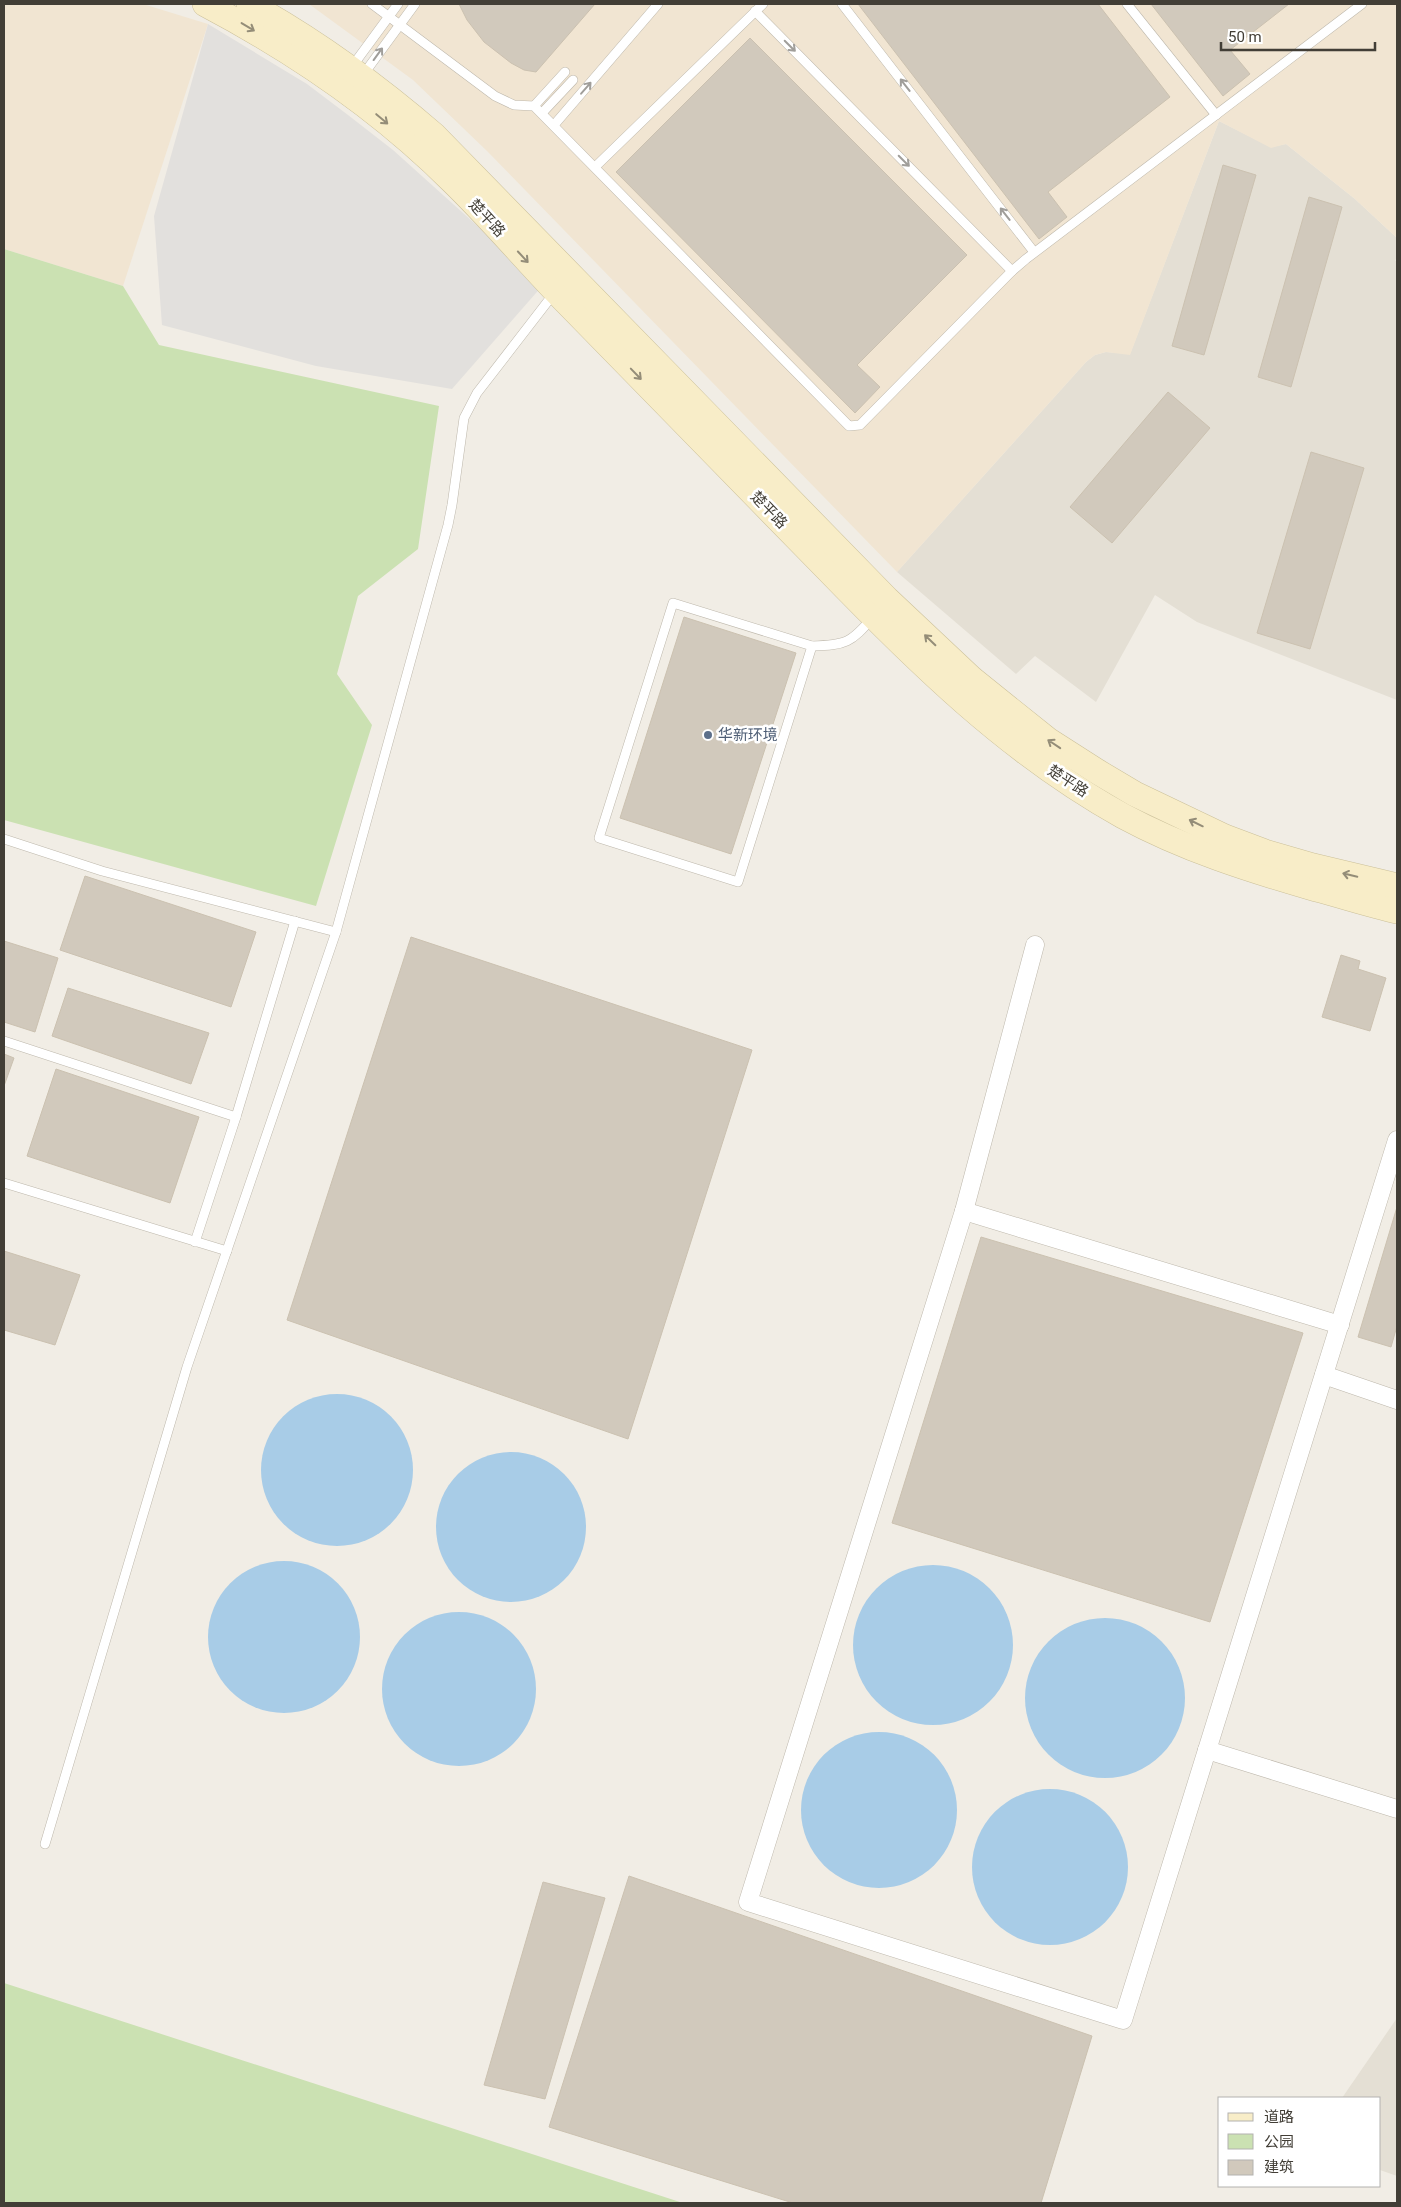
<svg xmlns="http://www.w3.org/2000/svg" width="1401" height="2207" viewBox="0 0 1401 2207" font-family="Roboto,'Noto Sans SC',sans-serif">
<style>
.residential{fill:#e4dfd4}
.commercial{fill:#f1e5d2}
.green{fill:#cbe1b2}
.parking{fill:#e2e0dd}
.water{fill:#a8cce7}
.building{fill:#d1c9bc;stroke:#cbc1b0}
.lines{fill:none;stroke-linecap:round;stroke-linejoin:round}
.lane-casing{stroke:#beb8ac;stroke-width:10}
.street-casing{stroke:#beb8ac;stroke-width:19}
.secondary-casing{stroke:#cbc09a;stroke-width:26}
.lane{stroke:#fff;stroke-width:9}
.street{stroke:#fff;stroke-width:18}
.secondary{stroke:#f8edc8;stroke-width:25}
.oneway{stroke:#948d78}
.oneway2{stroke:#a09e9a}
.service-dot{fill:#5c6f8a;stroke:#fff;stroke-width:2}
.labels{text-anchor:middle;stroke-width:5;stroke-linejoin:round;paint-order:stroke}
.street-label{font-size:15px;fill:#423e36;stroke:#fff}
.service-label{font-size:15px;fill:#4e5e75;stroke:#fff;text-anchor:start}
</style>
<rect width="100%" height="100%" fill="#f1ede5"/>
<g class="residential">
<polygon points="1219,121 1271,147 1286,144 1355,199 1397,238 1397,259 1395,260 1397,262 1397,700 1197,622 1155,595 1096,702 1035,656 1016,674 897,572 1086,362 1095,355 1106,352 1130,354"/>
<polygon points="1397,2018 1397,2176 1380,2170 1380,2098 1342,2098"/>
</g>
<g class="commercial">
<polygon points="4,4 143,4 208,24 123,286 4,249"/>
<polygon points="309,4 1397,4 1397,238 1355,199 1286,144 1271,148 1219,121 1130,355 1106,352 1095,355 1086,362 897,572 487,151 413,80"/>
</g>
<g class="green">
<polygon points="4,249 123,286 159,345 439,406 418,549 358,596 337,674 372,725 316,906 4,820"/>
<polygon points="4,1983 683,2203 4,2203"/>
</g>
<polygon class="parking" points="208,24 307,84 348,115 393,150 543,285 452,389 316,366 162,325 154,216"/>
<g class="water">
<circle cx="337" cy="1470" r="76"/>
<circle cx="511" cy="1527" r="75"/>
<circle cx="284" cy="1637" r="76"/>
<circle cx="933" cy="1645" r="80"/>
<circle cx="459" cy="1689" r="77"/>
<circle cx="1105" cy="1698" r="80"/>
<circle cx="879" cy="1810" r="78"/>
<circle cx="1050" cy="1867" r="78"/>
</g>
<g class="building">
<polygon points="459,4 595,4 536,72 524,70 511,63 484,42 467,20"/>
<polygon points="858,4 1098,4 1170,97 1048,192 1067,217 1039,239"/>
<polygon points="1151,4 1289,4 1230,50 1250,74 1223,96"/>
<polygon points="750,38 967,255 857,365 880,387 855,413 616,172"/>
<polygon points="1223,165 1256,175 1204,355 1172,346"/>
<polygon points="1309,197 1342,207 1291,387 1258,377"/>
<polygon points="1168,392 1210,428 1112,543 1070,507"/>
<polygon points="1311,452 1364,468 1310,649 1257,633"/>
<polygon points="684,617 796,653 731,854 620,818"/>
<polygon points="85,876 256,932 231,1007 60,950"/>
<polygon points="411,937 752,1050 628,1439 287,1320"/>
<polygon points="4,941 58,958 35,1032 4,1022"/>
<polygon points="1341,955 1360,961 1358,969 1386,978 1370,1031 1322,1017"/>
<polygon points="68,988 209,1033 191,1084 52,1036"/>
<polygon points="4,1054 14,1058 4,1086"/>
<polygon points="56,1069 199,1117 170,1203 27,1156"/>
<polygon points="1397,1207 1397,1326 1391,1347 1358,1337"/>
<polygon points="981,1237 1303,1333 1210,1622 892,1523"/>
<polygon points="4,1251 80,1275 55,1345 4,1330"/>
<polygon points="629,1876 1092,2036 1041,2203 793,2203 549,2127"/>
<polygon points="543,1882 605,1898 545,2099 484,2085"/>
</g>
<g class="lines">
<g class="lane-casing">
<g id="lane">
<polyline points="372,4 495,96 514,105 534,106 849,426 860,425 1012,271 1026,259 1362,4"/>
<polyline points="842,4 1034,252"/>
<polyline points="1127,4 1216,115"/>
<polyline points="755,11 1012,271"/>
<polyline points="351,68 398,4"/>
<polyline points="363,75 415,4"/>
<polyline points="534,106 565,72"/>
<polyline points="542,113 573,80"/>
<polyline points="554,125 658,4"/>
<polyline points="595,167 763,4"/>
<polygon points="673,603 812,646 738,882 599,838"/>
<path d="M812,646C846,645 851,643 873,617"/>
<polyline points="4,839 102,871 336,932"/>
<polyline points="4,1041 236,1117"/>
<polyline points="4,1183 227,1251"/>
<polyline points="195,1242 236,1117 295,921"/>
<polyline points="45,1844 187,1367 336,932 448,525 452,505 464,418 477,393 555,292"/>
</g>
</g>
<g class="street-casing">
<g id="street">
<polyline points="1035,945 964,1211 748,1902 1123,2020 1397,1140"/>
<polyline points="964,1211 1340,1325"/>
<polyline points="1324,1375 1397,1400"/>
<polyline points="1207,1750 1397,1809"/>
</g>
</g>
<g class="secondary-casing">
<g id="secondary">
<path d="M205,4C296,52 380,109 453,182C493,221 529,264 568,304C654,392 739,479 825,567C915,660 1009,753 1123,816C1184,849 1250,870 1316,889C1343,896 1370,905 1397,911"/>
<path d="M249,4C316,41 376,85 434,135L887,599L972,679L1048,740L1098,772L1135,794L1225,837L1265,852L1313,866L1397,886"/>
</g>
</g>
<use href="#lane" class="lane"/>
<use href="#street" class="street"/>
<use href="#secondary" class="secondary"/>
</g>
<defs><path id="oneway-shaft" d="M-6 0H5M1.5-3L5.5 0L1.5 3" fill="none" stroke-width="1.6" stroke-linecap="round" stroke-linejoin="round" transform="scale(1.25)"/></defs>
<g class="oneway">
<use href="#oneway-shaft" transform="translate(248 27) rotate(31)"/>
<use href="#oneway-shaft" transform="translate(382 119) rotate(40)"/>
<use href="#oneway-shaft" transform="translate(523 257) rotate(47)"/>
<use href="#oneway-shaft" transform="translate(636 374) rotate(46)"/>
<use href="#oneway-shaft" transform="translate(930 640) rotate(-136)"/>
<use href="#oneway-shaft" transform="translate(1054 744) rotate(-146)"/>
<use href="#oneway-shaft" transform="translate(1196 823) rotate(-154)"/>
<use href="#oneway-shaft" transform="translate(1350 875) rotate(-167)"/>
</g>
<g class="oneway2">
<use href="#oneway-shaft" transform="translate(790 46) rotate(45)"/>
<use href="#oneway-shaft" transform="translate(378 54) rotate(-54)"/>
<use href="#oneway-shaft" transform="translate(905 85) rotate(-128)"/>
<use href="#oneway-shaft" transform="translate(586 88) rotate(-49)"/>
<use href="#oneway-shaft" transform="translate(904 161) rotate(45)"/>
<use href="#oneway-shaft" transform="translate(1005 214) rotate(-128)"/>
</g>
<circle class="service-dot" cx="708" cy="735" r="5"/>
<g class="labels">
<g class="street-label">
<text transform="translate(487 218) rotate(47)" y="5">楚平路</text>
<text transform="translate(769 510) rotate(46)" y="5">楚平路</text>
<text transform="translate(1068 781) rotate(33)" y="5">楚平路</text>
</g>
<g class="service-label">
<text x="718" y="740">华新环境</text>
</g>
</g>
<rect width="1401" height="2207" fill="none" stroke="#423e36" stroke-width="10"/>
<rect x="1218" y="2097" width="162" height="90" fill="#ffffff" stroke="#b3b2af"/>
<rect x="1228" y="2113" width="25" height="8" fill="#f8edc8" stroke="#b3b2af"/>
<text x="1264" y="2122" font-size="15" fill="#423e36">道路</text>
<rect x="1228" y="2134" width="25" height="15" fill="#cbe1b2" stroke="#b3b2af"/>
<text x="1264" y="2147" font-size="15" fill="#423e36">公园</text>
<rect x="1228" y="2160" width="25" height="15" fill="#d1c9bc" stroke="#b3b2af"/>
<text x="1264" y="2172" font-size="15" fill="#423e36">建筑</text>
<path d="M1221 42v8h154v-8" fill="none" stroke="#423e36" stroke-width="2.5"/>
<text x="1228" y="42" font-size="15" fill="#423e36" stroke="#ffffff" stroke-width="4" paint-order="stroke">50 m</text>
</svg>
